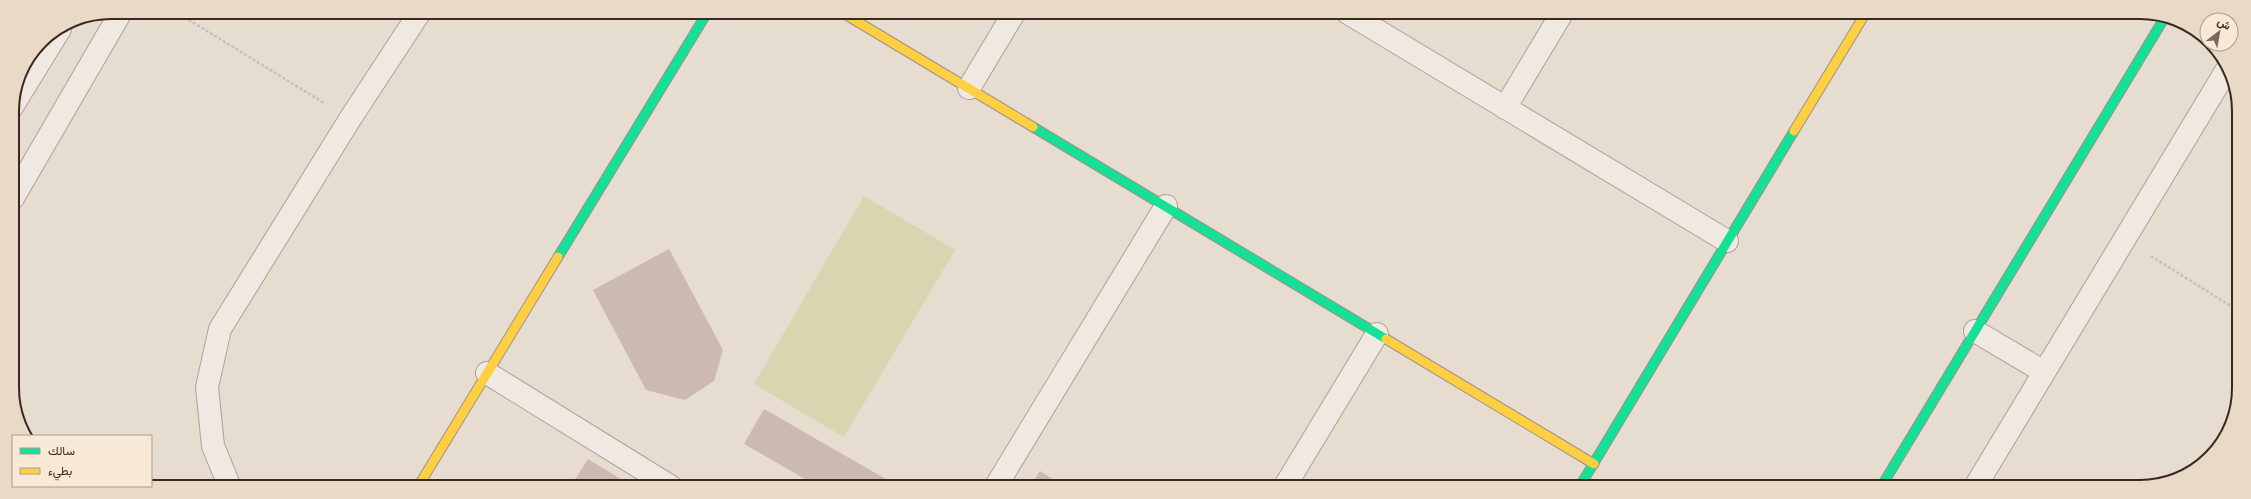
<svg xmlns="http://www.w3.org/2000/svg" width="2251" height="499" viewBox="0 0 2251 499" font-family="'Zilla Slab',Vazirmatn,serif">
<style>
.green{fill:#dad4b1}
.building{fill:#ccb9b0}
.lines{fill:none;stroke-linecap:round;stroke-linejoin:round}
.street-casing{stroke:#ada198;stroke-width:24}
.fast-casing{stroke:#9c9188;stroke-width:11}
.slow-casing{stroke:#9c9188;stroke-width:11}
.path{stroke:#c8bfb8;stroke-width:2.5;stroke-dasharray:3 2;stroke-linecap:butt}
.street{stroke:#efe9e2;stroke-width:22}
.fast{stroke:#16e098;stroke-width:9}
.slow{stroke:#ffcf43;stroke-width:9}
.rim{fill:none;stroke:#3d281f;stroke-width:2}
</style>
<rect width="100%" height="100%" fill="#e7dcd0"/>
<polygon class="green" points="864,196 955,250 844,437 754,384"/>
<g class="building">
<polygon points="669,249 723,350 714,381 685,400 646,390 593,290"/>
<polygon points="764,409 898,486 817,486 744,444"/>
<polygon points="588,459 624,481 621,486 571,486"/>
<polygon points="1040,471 1064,486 1030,486"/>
</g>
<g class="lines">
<g class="street-casing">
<g id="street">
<polyline points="1348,13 1727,241"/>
<polyline points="969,88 1014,13"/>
<polyline points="12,107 60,29"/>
<polyline points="1505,108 1562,13"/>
<polyline points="13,198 121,12"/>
<polyline points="1975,331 2044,372"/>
<polyline points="487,373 670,486"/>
<polyline points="229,485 213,446 207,387 220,329 350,119 420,12"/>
<polyline points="996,486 1166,206"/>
<polyline points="1285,486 1377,334"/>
<polyline points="1975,487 2226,71"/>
</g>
</g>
<g class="fast-casing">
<g id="fast">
<polyline points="1033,127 1386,339"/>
<polyline points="558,257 707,13"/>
<polyline points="1580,486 1794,131"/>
<polyline points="1881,487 2165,17"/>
</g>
</g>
<g class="slow-casing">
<g id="slow">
<polyline points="843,13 1033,127"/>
<polyline points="1794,131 1865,14"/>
<polyline points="1386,339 1594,464"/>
<polyline points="419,485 558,257"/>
</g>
</g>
<g class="path">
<polyline points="176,12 324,103"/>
<polyline points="2151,256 2237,310"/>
</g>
<use href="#street" class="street"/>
<use href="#fast" class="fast"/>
<use href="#slow" class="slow"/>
</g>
<path d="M0 0H2251V499H0ZM111 19H2140A92 92 0 0 1 2232 111V388A92 92 0 0 1 2140 480H111A92 92 0 0 1 19 388V111A92 92 0 0 1 111 19Z" fill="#e9d9c7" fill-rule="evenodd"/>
<path class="rim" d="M111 19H2140A92 92 0 0 1 2232 111V388A92 92 0 0 1 2140 480H111A92 92 0 0 1 19 388V111A92 92 0 0 1 111 19Z"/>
<rect x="12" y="435" width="140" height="52" fill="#f8e8d6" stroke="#ad9b8d"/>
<rect x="20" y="448" width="20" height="6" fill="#16e098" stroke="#ad9b8d"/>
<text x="48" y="455" font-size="12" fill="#3d281f">سالك</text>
<rect x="20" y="468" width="20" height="6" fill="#ffcf43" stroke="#ad9b8d"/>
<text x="48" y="475" font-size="12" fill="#3d281f">بطيء</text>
<g transform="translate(2219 32) rotate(31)"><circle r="19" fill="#f8e8d6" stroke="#ad9b8d"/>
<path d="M0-3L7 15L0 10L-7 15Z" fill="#78675d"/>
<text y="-6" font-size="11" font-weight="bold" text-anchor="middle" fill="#3d281f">ش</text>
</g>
</svg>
